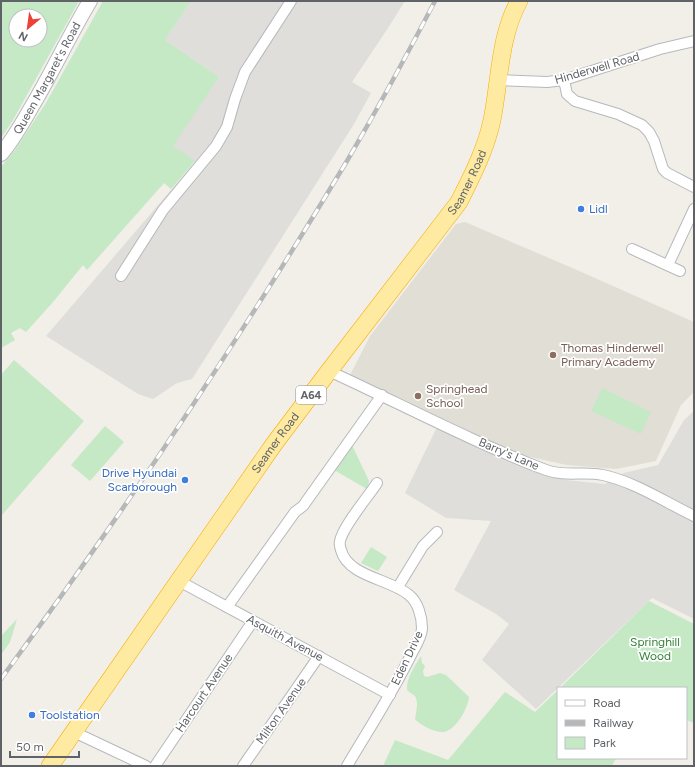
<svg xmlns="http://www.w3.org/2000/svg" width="695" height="767" viewBox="0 0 695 767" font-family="Figtree,sans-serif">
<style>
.industrial{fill:#e0deda}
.education{fill:#e1ded6}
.green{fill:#c5e8c5;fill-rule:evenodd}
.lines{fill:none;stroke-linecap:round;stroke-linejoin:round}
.minor-casing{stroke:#b5b8bc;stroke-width:12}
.secondary-casing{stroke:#b6babf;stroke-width:16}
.trunk-casing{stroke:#f9ab00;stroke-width:18}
.minor{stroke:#fff;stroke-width:10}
.secondary{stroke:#fff;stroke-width:14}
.trunk{stroke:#feeaa1;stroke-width:17}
.rail-casing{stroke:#b6b7b8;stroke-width:4.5}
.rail{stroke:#fff;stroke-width:3;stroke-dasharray:9;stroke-linecap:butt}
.shop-dot{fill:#3f7fe0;stroke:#fff;stroke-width:1.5}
.education-dot{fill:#8d6e63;stroke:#fff;stroke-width:1.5}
.labels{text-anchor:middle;stroke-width:3.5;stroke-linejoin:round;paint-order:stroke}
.shield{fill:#fff;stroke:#8f9295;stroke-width:1}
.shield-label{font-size:11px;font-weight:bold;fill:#5f6368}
.street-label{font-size:12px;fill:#5f6368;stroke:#fff}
.shop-label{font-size:12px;fill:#366cbe;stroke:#fff;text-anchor:start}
.education-label{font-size:12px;fill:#785e54;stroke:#fff;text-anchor:start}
.park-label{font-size:12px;fill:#348238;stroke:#fff}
</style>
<rect width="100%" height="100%" fill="#f1efe8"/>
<g class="industrial">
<polygon points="191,1 405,1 388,28 352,82 371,93 354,124 192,379 177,383 153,399 138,394 46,336 195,162 172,146 219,77 165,40"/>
<polygon points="694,411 694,619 652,598 536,709 482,660 509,624 496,614 454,590 491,521 446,518 405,493 437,427 519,465 566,480 605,484 624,473 658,465 684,420"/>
</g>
<polygon class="education" points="465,222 577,270 694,322 694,392 681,405 656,461 616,469 567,465 521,455 435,417 350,375 370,336 456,224"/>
<g class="green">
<path d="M1,1H79L13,120L1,138ZM16,16H40V40H16Z"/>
<polygon points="103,1 191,1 165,40 219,77 173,146 195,161 171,189 164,183 87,270 83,265 53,302 26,332 20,328 11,333 15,340 1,348 1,167 15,150 46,103"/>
<polygon points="14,360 84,421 1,516 1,375"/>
<polygon points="602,388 651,412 641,434 591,411"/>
<polygon points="105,426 124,442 90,481 71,465"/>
<polygon points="351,443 369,481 367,489 334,470"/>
<polygon points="371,547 387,557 378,571 361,563"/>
<polygon points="649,601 694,624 694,723 686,720 686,688 560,688"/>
<polygon points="17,619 10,642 1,655 1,636"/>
<path d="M421,656L422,663L425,666L423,671L424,676L427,677L440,673L446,675L469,697C468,708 456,730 444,732C435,733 420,725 415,719C416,713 419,702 415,696C413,694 410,693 407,690C406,678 415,666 421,656Z"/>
<polygon points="558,690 558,758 616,758 612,766 383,766 395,740 448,760 505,692 535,712"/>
</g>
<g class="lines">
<g class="minor-casing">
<g id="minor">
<polyline points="498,80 547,82 564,80 660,49 694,41"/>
<polyline points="564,80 567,94 575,101 618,114 642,125 649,132 654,141 663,169 667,173 694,187"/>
<polyline points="632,249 680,271"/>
<polyline points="668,265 694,209"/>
<polyline points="121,276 163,210 216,146 227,127 235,99 245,72 291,1"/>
<path d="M329,371C401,404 472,442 546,470C565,477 584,471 603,475C635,482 665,502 694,516"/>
<polyline points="179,581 390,695"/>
<polyline points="398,587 423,546 437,532"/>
<polyline points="227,607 295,512 303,506 382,395"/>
<polyline points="74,732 146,766"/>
<polyline points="155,766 253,621"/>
<polyline points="243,766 319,656"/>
<path d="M347,766C369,729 393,692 412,653C416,646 422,636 422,628C422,617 418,602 409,595C391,579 348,577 341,550C340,547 339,544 340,541C343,526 368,497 377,483"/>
</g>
</g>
<g class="secondary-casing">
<g id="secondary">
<path id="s1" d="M1,154C13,140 22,124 31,108C52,73 69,36 90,1"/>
</g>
</g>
<g class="trunk-casing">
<g id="trunk">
<path id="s2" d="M50,766L274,444L329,371L459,202C472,176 486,149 492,120C500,81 499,37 519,1"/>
</g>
</g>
<use href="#minor" class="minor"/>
<use href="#secondary" class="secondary"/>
<use href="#trunk" class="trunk"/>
<g class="rail-casing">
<path id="rail" d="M1,679C124,512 240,339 347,161C378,108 407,55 435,1"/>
</g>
<use href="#rail" class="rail"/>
</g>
<g class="shop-dot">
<circle cx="581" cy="209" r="4"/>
<circle cx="185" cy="480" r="4"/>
<circle cx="32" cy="715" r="4"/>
</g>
<g class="education-dot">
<circle cx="553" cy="355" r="4"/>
<circle cx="418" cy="396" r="4"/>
</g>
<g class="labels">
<rect class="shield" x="296" y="386" width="30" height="18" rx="3"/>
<g class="shield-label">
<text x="311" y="399">A64</text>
</g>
<g class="street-label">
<text transform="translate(597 68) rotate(-16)" y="4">Hinderwell Road</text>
<text dy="4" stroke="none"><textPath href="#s1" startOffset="89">Queen Margaret's Road</textPath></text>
<text dy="4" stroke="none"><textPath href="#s2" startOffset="718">Seamer Road</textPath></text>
<text dy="4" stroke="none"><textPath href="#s2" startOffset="394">Seamer Road</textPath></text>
<text transform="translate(509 454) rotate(23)" y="4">Barry's Lane</text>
<text transform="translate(285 638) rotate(28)" y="4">Asquith Avenue</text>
<text transform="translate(407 658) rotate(-65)" y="4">Eden Drive</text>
<text transform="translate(204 693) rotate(-56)" y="4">Harcourt Avenue</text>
<text transform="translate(281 711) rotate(-55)" y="4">Milton Avenue</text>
</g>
<g class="shop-label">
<text x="589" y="213">Lidl</text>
<text x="177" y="477" text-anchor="end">Drive Hyundai<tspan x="177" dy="14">Scarborough</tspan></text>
<text x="40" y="719">Toolstation</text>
</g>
<g class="education-label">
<text x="561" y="352">Thomas Hinderwell<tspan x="561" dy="14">Primary Academy</tspan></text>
<text x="426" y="393">Springhead<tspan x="426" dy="14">School</tspan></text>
</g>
<g class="park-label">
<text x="655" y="646">Springhill<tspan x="655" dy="14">Wood</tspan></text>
</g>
</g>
<rect width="695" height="767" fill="none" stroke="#5f6368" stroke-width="4"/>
<rect x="557" y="687" width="130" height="72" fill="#ffffff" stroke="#bfc1c3"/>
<rect x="565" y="700" width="20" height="6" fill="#ffffff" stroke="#bfc1c3"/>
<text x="593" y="707" font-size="12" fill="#5f6368">Road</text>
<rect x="565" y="720" width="20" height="6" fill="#b6b7b8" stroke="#bfc1c3"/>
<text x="593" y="727" font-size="12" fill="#5f6368">Railway</text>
<rect x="565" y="737" width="20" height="12" fill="#c5e8c5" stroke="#bfc1c3"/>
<text x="593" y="747" font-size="12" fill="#5f6368">Park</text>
<g transform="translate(28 28) rotate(209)"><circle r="19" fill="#ffffff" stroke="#bfc1c3"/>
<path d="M0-3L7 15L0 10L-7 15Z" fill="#ea4335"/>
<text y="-6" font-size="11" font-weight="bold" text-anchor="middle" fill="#5f6368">N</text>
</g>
<path d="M10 751v6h69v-6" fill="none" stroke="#5f6368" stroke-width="2"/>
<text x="16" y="751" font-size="12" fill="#5f6368" stroke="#ffffff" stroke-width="3" paint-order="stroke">50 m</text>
</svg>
